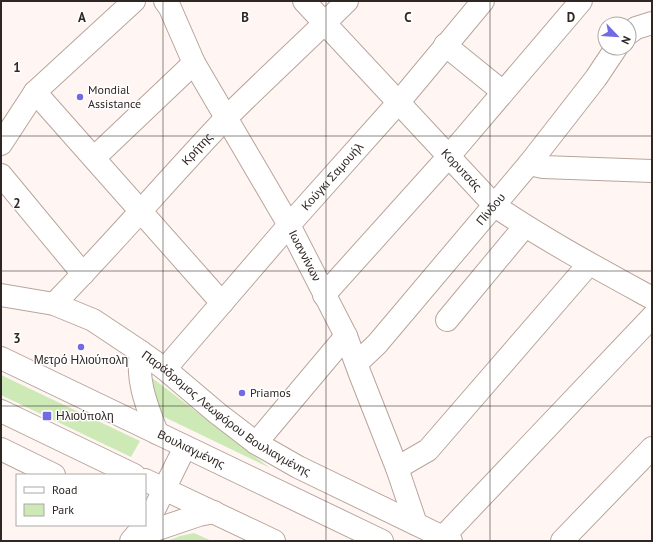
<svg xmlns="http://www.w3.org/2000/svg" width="653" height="542" viewBox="0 0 653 542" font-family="'PT Sans',sans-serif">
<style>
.green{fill:#cde9b6}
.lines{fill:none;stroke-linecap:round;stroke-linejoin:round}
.minor-casing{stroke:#b8a59c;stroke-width:24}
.major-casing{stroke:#b8a59c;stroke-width:24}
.minor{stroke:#fff;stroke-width:22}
.major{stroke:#fff;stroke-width:22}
.grid{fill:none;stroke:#2f2724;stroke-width:1;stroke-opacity:0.55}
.poi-dot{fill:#7269e4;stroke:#fff;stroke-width:1.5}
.labels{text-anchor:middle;stroke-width:3;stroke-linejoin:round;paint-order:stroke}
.poi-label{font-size:12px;fill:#2f2724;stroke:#fff;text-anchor:start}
.street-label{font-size:12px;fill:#2f2724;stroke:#fff}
.grid-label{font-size:13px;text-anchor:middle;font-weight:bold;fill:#2f2724;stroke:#fff;stroke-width:3;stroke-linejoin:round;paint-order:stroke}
</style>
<rect width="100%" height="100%" fill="#fff6f3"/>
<g class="green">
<polygon points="1,375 140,441 131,457 1,395"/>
<polygon points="151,377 270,468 158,414"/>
<polygon points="194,533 212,541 167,541 180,536"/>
</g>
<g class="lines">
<g class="minor-casing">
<g id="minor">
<path id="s1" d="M165,1L170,8L194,63L289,225L346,336L360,374L397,468L416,524"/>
<path id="s2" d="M304,1L495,206C545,240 599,269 652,298"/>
<polyline points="629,33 636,28 652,23"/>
<polyline points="445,45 503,92"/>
<polyline points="35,92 222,303"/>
<polyline points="1,144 35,92 134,1"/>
<polyline points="94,158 194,63"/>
<polyline points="529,164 543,167 652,171"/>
<polyline points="1,175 83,274"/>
<path id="s3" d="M1,295L54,304L93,320L141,352L165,369L217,413L256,443L298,467L451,541"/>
<polyline points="324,295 449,156 581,1"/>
<path id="s4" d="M54,304C113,244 167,180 225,119C265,79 307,41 347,1"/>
<polyline points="447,320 525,226"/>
<path id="s5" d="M357,363L377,344L529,164L596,78L616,48"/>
<path id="s6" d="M165,369L289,225L398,103L483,1"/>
<polyline points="256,443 346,336"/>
<polyline points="1,449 54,475"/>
<polyline points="397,468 428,450 589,264"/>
<polyline points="443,537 652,317"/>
<polyline points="131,541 144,526 151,516 185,447"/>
<polyline points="562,541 652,448"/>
</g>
</g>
<g class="major-casing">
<g id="major">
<path d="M141,352C136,381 147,406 157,433"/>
<path id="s7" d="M1,358L382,541"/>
<polyline points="1,411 134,475"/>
<polyline points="145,480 274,541"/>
<polyline points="137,536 199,515 214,512"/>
</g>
</g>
<use href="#minor" class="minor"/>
<use href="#major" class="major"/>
</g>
<path class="grid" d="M163,1V541M326,1V541M490,1V541M1,136H652M1,271H652M1,406H652"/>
<g class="poi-dot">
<circle cx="80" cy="97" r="4"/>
<circle cx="81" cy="347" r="4"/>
<circle cx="242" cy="393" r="4"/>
<rect x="42" y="411" width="10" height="10" rx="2"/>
</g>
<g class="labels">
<g class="poi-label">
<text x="88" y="94">Mondial<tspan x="88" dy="14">Assistance</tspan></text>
<text x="81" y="364" text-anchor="middle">Μετρό Ηλιούπολη</text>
<text x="250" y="397">Priamos</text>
<text x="56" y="420">Ηλιούπολη</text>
</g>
<g class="street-label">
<text dy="4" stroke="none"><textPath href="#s4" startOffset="211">Κρήτης</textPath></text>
<text dy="4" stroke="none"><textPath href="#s2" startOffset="231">Κορυτσάς</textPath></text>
<text dy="4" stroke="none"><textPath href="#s6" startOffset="255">Κούγκι Σαμουήλ</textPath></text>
<text dy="4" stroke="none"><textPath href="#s5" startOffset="204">Πίνδου</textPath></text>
<text dy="4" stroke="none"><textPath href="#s1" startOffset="291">Ιωαννίνων</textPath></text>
<text dy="4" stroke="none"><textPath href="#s3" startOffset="259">Παράδρομος Λεωφόρου Βουλιαγμένης</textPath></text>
<text dy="4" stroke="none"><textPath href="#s7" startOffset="211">Βουλιαγμένης</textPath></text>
</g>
</g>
<g class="grid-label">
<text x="82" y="22">A</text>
<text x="245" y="22">B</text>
<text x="408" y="22">C</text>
<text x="571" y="22">D</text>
<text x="17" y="72">1</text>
<text x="17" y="208">2</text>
<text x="17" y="343">3</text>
</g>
<rect width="653" height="542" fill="none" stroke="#2f2724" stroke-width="4"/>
<rect x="16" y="474" width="130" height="52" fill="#ffffff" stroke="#aca9a7"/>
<rect x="24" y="487" width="20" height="6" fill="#ffffff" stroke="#aca9a7"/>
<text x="52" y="494" font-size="12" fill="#2f2724">Road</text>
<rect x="24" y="504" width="20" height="12" fill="#cde9b6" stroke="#aca9a7"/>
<text x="52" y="514" font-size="12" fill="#2f2724">Park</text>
<g transform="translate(617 36) rotate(115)"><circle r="19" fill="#ffffff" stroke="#aca9a7"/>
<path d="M0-3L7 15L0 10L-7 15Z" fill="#7269e4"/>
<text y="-6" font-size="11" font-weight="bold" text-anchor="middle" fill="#2f2724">N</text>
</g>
</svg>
